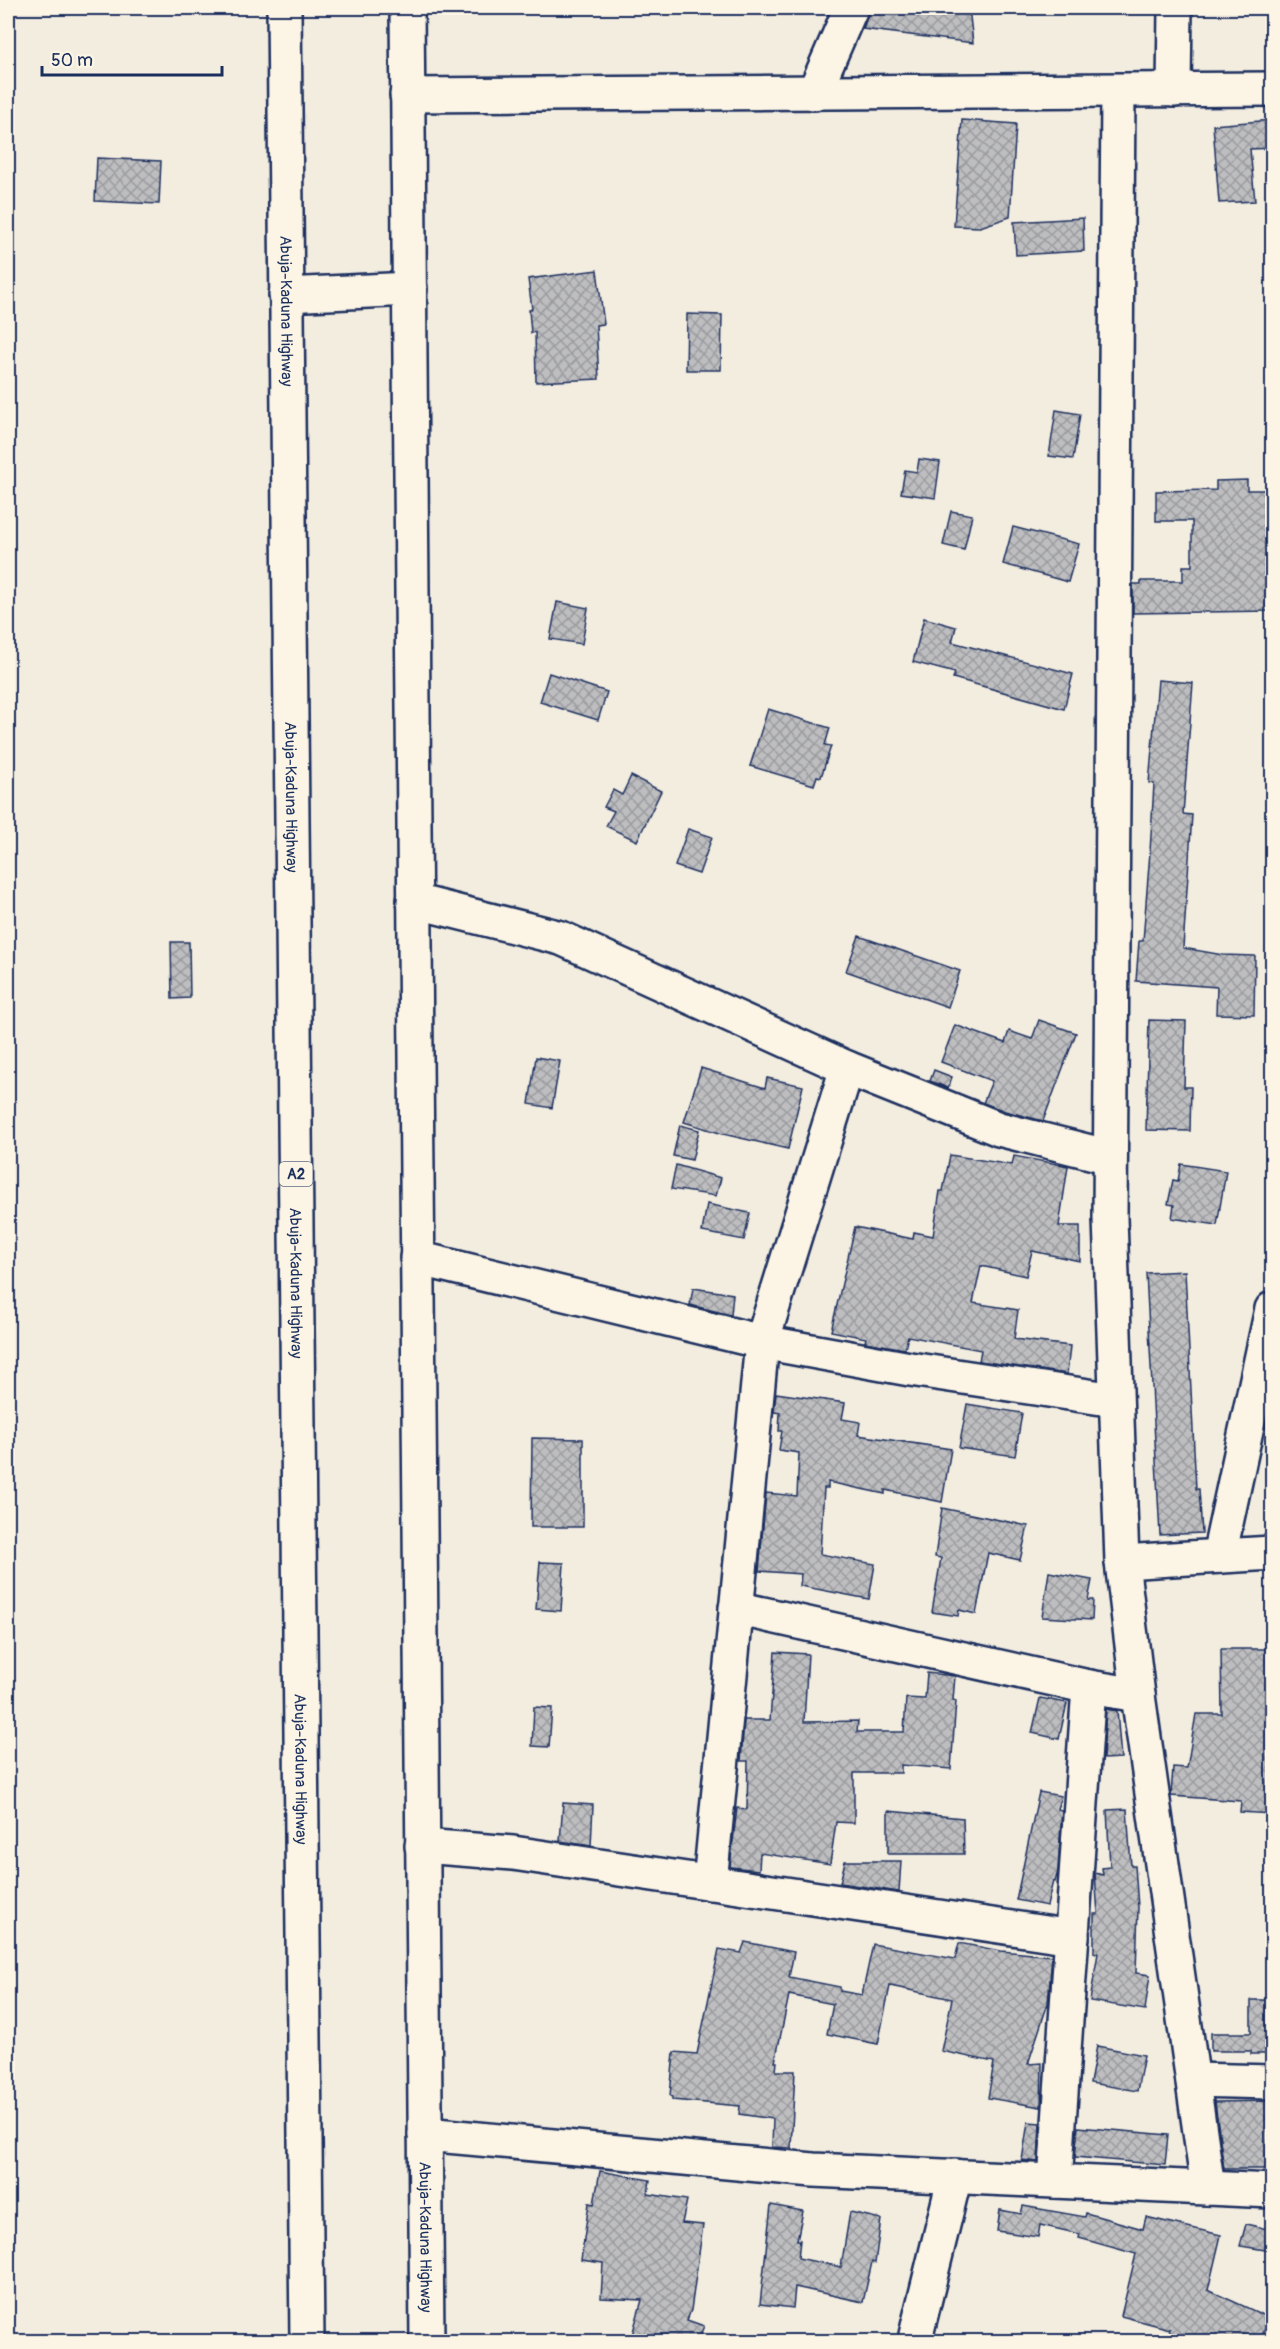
<svg xmlns="http://www.w3.org/2000/svg" width="1280" height="2349" viewBox="0 0 1280 2349" font-family="Pangolin,sans-serif">
<style>
.building{fill:url(#building-cross-hatch);stroke:#1b2f5e;stroke-width:1.5}
.lines{fill:none;stroke-linecap:round;stroke-linejoin:round}
.minor-casing{stroke:#1b2f5e;stroke-width:38}
.highway-casing{stroke:#1b2f5e;stroke-width:38}
.minor{stroke:#fcf5e5;stroke-width:33}
.highway{stroke:#fcf5e5;stroke-width:33}
.labels{text-anchor:middle;stroke-width:5;stroke-linejoin:round;paint-order:stroke}
.shield{fill:#fcf5e5;stroke:#5e6a86;stroke-width:1.5}
.shield-label{font-size:15px;font-weight:bold;fill:#1b2f5e}
.street-label{font-size:16px;fill:#1b2f5e;stroke:#fcf5e5}
</style>
<defs>
<pattern id="building-cross-hatch" width="8" height="8" patternUnits="userSpaceOnUse" patternTransform="scale(1.5)"><rect width="8" height="8" fill="#bebec0"/><path d="M0 0l8 8M0 8l8-8" fill="none" stroke="#9a9b9f"/></pattern>
</defs>
<rect width="100%" height="100%" fill="#f3ede0"/>
<filter id="ink" filterUnits="userSpaceOnUse"><feTurbulence type="fractalNoise" baseFrequency=".0167" numOctaves="2"/><feDisplacementMap in="SourceGraphic" scale="12" xChannelSelector="R" yChannelSelector="G"/><feConvolveMatrix kernelMatrix="1 2 1 2 8 2 1 2 1" color-interpolation-filters="sRGB"/></filter>
<g filter="url(#ink)">
<g class="building">
<polygon points="870,8 969,8 973,43 863,29"/>
<polygon points="962,120 1016,124 1010,217 980,227 954,226"/>
<polygon points="1272,120 1272,148 1250,149 1255,201 1219,203 1213,125"/>
<polygon points="97,158 161,161 159,204 95,201"/>
<polygon points="1083,218 1084,251 1016,255 1014,222"/>
<polygon points="597,270 604,324 596,325 599,379 536,382 535,332 531,333 529,310 532,309 528,279"/>
<polygon points="687,314 722,315 721,370 686,370"/>
<polygon points="1056,410 1080,414 1073,459 1049,456"/>
<polygon points="919,459 940,462 935,498 901,493 905,470 917,472"/>
<polygon points="1247,480 1247,490 1272,490 1272,611 1133,613 1133,584 1141,584 1141,581 1183,581 1183,566 1192,566 1192,521 1156,521 1156,491 1216,490 1216,481"/>
<polygon points="951,511 972,515 964,550 943,545"/>
<polygon points="1013,527 1079,544 1068,582 1003,564"/>
<polygon points="557,602 588,608 582,644 550,639"/>
<polygon points="924,618 956,627 952,642 1073,674 1064,709 953,678 955,673 913,662"/>
<polygon points="549,673 607,692 598,720 540,702"/>
<polygon points="1158,680 1193,683 1183,814 1192,815 1183,948 1223,955 1255,956 1254,1015 1216,1014 1217,987 1136,981 1139,941 1143,941 1150,852 1154,784 1149,783"/>
<polygon points="768,709 830,728 825,745 831,746 821,777 817,776 814,785 750,766"/>
<polygon points="631,776 661,791 637,841 606,826 614,811 604,807 613,790 622,795"/>
<polygon points="688,829 712,837 699,874 675,866"/>
<polygon points="859,936 960,971 948,1007 846,971"/>
<polygon points="171,942 189,942 190,998 172,999"/>
<polygon points="1039,1020 1076,1033 1043,1121 1005,1111 983,1103 992,1081 941,1062 955,1025 1005,1043 1009,1031 1032,1039"/>
<polygon points="1149,1020 1186,1021 1184,1087 1191,1087 1190,1131 1146,1130"/>
<polygon points="536,1057 560,1061 552,1108 529,1104"/>
<polygon points="701,1068 765,1088 767,1078 803,1086 788,1149 723,1134 684,1122"/>
<polygon points="934,1070 952,1077 948,1088 930,1081"/>
<polygon points="680,1125 699,1130 692,1160 673,1156"/>
<polygon points="950,1155 1012,1165 1014,1156 1068,1166 1059,1226 1080,1226 1080,1261 1032,1251 1026,1276 981,1266 973,1303 1018,1310 1014,1339 1070,1346 1067,1374 979,1361 981,1350 908,1336 905,1349 865,1342 866,1338 831,1331 855,1227 913,1239 914,1232 933,1236 940,1191 943,1191"/>
<polygon points="1181,1164 1226,1171 1217,1225 1172,1218 1174,1205 1168,1204 1173,1180 1178,1181"/>
<polygon points="676,1165 721,1178 716,1196 671,1189"/>
<polygon points="707,1204 750,1213 744,1240 702,1232"/>
<polygon points="1185,1271 1196,1489 1199,1489 1202,1533 1160,1535 1146,1273"/>
<polygon points="693,1288 733,1294 731,1315 690,1305"/>
<polygon points="776,1393 845,1403 842,1419 860,1422 858,1435 951,1449 942,1502 885,1490 885,1494 828,1482 828,1488 824,1488 820,1554 875,1564 869,1599 800,1586 801,1574 759,1571 766,1493 797,1496 799,1453 779,1450 782,1431 779,1431 780,1413 774,1412"/>
<polygon points="967,1404 1022,1413 1015,1456 959,1448"/>
<polygon points="532,1438 583,1439 583,1527 531,1527"/>
<polygon points="942,1508 1028,1526 1020,1560 988,1553 976,1614 959,1610 958,1616 932,1612 941,1558 935,1557"/>
<polygon points="540,1562 564,1563 561,1611 536,1609"/>
<polygon points="1049,1572 1092,1580 1088,1600 1093,1600 1092,1620 1042,1617"/>
<polygon points="1221,1649 1269,1649 1270,1701 1266,1701 1270,1773 1272,1773 1272,1814 1240,1812 1241,1801 1171,1796 1173,1767 1187,1768 1196,1714 1222,1714"/>
<polygon points="775,1652 808,1654 804,1722 858,1721 857,1732 904,1732 906,1698 925,1699 927,1673 955,1676 953,1700 956,1701 951,1769 901,1765 901,1773 854,1773 854,1823 836,1822 830,1864 760,1853 759,1870 730,1867 737,1808 747,1809 748,1761 741,1761 744,1720 770,1720"/>
<polygon points="1040,1698 1067,1703 1059,1739 1032,1733"/>
<polygon points="534,1707 552,1708 549,1747 532,1746"/>
<polygon points="1106,1709 1117,1711 1121,1758 1103,1759"/>
<polygon points="1039,1792 1061,1796 1057,1809 1062,1810 1058,1871 1055,1882 1053,1881 1047,1906 1016,1900"/>
<polygon points="563,1803 593,1805 591,1846 560,1841"/>
<polygon points="1127,1809 1131,1866 1135,1866 1138,1907 1136,1973 1150,1975 1145,2010 1090,2001 1098,1953 1094,1953 1094,1914 1098,1914 1095,1873 1103,1875 1102,1868 1110,1867 1107,1810"/>
<polygon points="888,1811 963,1818 964,1854 888,1854"/>
<polygon points="845,1861 901,1861 899,1892 840,1883"/>
<polygon points="745,1942 794,1952 789,1977 840,1987 840,1991 862,1995 873,1944 955,1959 959,1943 1001,1951 1052,1956 1048,2003 1028,2064 1042,2063 1041,2107 988,2098 994,2062 941,2051 952,1999 890,1986 878,2044 827,2034 833,2004 789,1995 775,2062 777,2062 776,2071 795,2071 791,2148 772,2147 773,2119 739,2114 740,2106 672,2100 672,2097 670,2096 674,2052 697,2054 719,1949 741,1953"/>
<polygon points="1251,2000 1272,2000 1272,2054 1251,2054 1251,2051 1211,2051 1211,2033 1251,2033"/>
<polygon points="1097,2046 1144,2055 1137,2091 1090,2083"/>
<polygon points="1272,2101 1272,2169 1224,2169 1215,2102"/>
<polygon points="1028,2122 1040,2123 1038,2162 1022,2160"/>
<polygon points="1078,2127 1168,2135 1165,2165 1075,2157"/>
<polygon points="600,2171 650,2180 648,2194 687,2200 682,2223 703,2225 691,2310 687,2320 704,2326 697,2342 630,2342 642,2300 601,2298 603,2263 581,2260 589,2203 594,2204"/>
<polygon points="771,2205 803,2211 797,2240 800,2240 798,2258 841,2267 850,2212 881,2219 875,2263 872,2262 863,2302 795,2287 793,2308 760,2304"/>
<polygon points="1023,2206 1085,2217 1086,2213 1143,2229 1146,2217 1221,2235 1208,2290 1270,2318 1259,2342 1168,2342 1170,2329 1121,2316 1136,2254 1079,2238 1080,2234 1040,2225 1038,2237 997,2231 1000,2210 1021,2214"/>
<polygon points="1246,2224 1272,2230 1272,2251 1240,2246"/>
</g>
<g class="lines">
<g class="minor-casing">
<g id="minor">
<polyline points="1174,90 1175,8"/>
<polyline points="1118,91 1110,1218 1122,1562 1138,1695 1208,2188"/>
<polyline points="814,93 851,8"/>
<polyline points="407,95 1272,89"/>
<polyline points="414,901 561,938 847,1068 999,1129 1110,1157"/>
<polyline points="417,1258 762,1342 910,1369 1115,1400"/>
<polyline points="1219,1556 1272,1309"/>
<polyline points="1122,1562 1272,1553"/>
<polyline points="736,1608 1089,1687 1138,1695"/>
<polyline points="422,1846 513,1853 1072,1937"/>
<polyline points="710,1883 762,1342 847,1068"/>
<polyline points="1193,2080 1272,2082"/>
<polyline points="425,2134 813,2170 1272,2191"/>
<polyline points="1055,2181 1089,1687"/>
<polyline points="916,2335 955,2176"/>
</g>
</g>
<g class="highway-casing">
<g id="highway">
<path id="s1" d="M284,8L307,2342"/>
<path id="s2" d="M407,8L427,2342"/>
<polyline points="286,295 410,289"/>
</g>
</g>
<use href="#minor" class="minor"/>
<use href="#highway" class="highway"/>
</g>
</g>
<g class="labels">
<rect class="shield" x="279.5" y="1162" width="33" height="24" rx="4.5"/>
<g class="shield-label">
<text x="296" y="1179">A2</text>
</g>
<g class="street-label">
<text dy="6" stroke="none"><textPath href="#s1" startOffset="303">Abuja-Kaduna Highway</textPath></text>
<text dy="6" stroke="none"><textPath href="#s1" startOffset="789">Abuja-Kaduna Highway</textPath></text>
<text dy="6" stroke="none"><textPath href="#s1" startOffset="1275">Abuja-Kaduna Highway</textPath></text>
<text dy="6" stroke="none"><textPath href="#s1" startOffset="1761">Abuja-Kaduna Highway</textPath></text>
<text dy="6" stroke="none"><textPath href="#s2" startOffset="2229">Abuja-Kaduna Highway</textPath></text>
</g>
</g>
<rect width="1280" height="2349" fill="none" stroke="#fcf5e5" stroke-width="30"/>
<rect x="15" y="15" width="1250" height="2319" fill="none" stroke="#1b2f5e" stroke-width="2" filter="url(#ink)"/>
<path d="M42 66v9h180v-9" fill="none" stroke="#1b2f5e" stroke-width="3"/>
<text x="51" y="66" font-size="18" fill="#1b2f5e" stroke="#fcf5e5" stroke-width="4.5" paint-order="stroke">50 m</text>
</svg>
